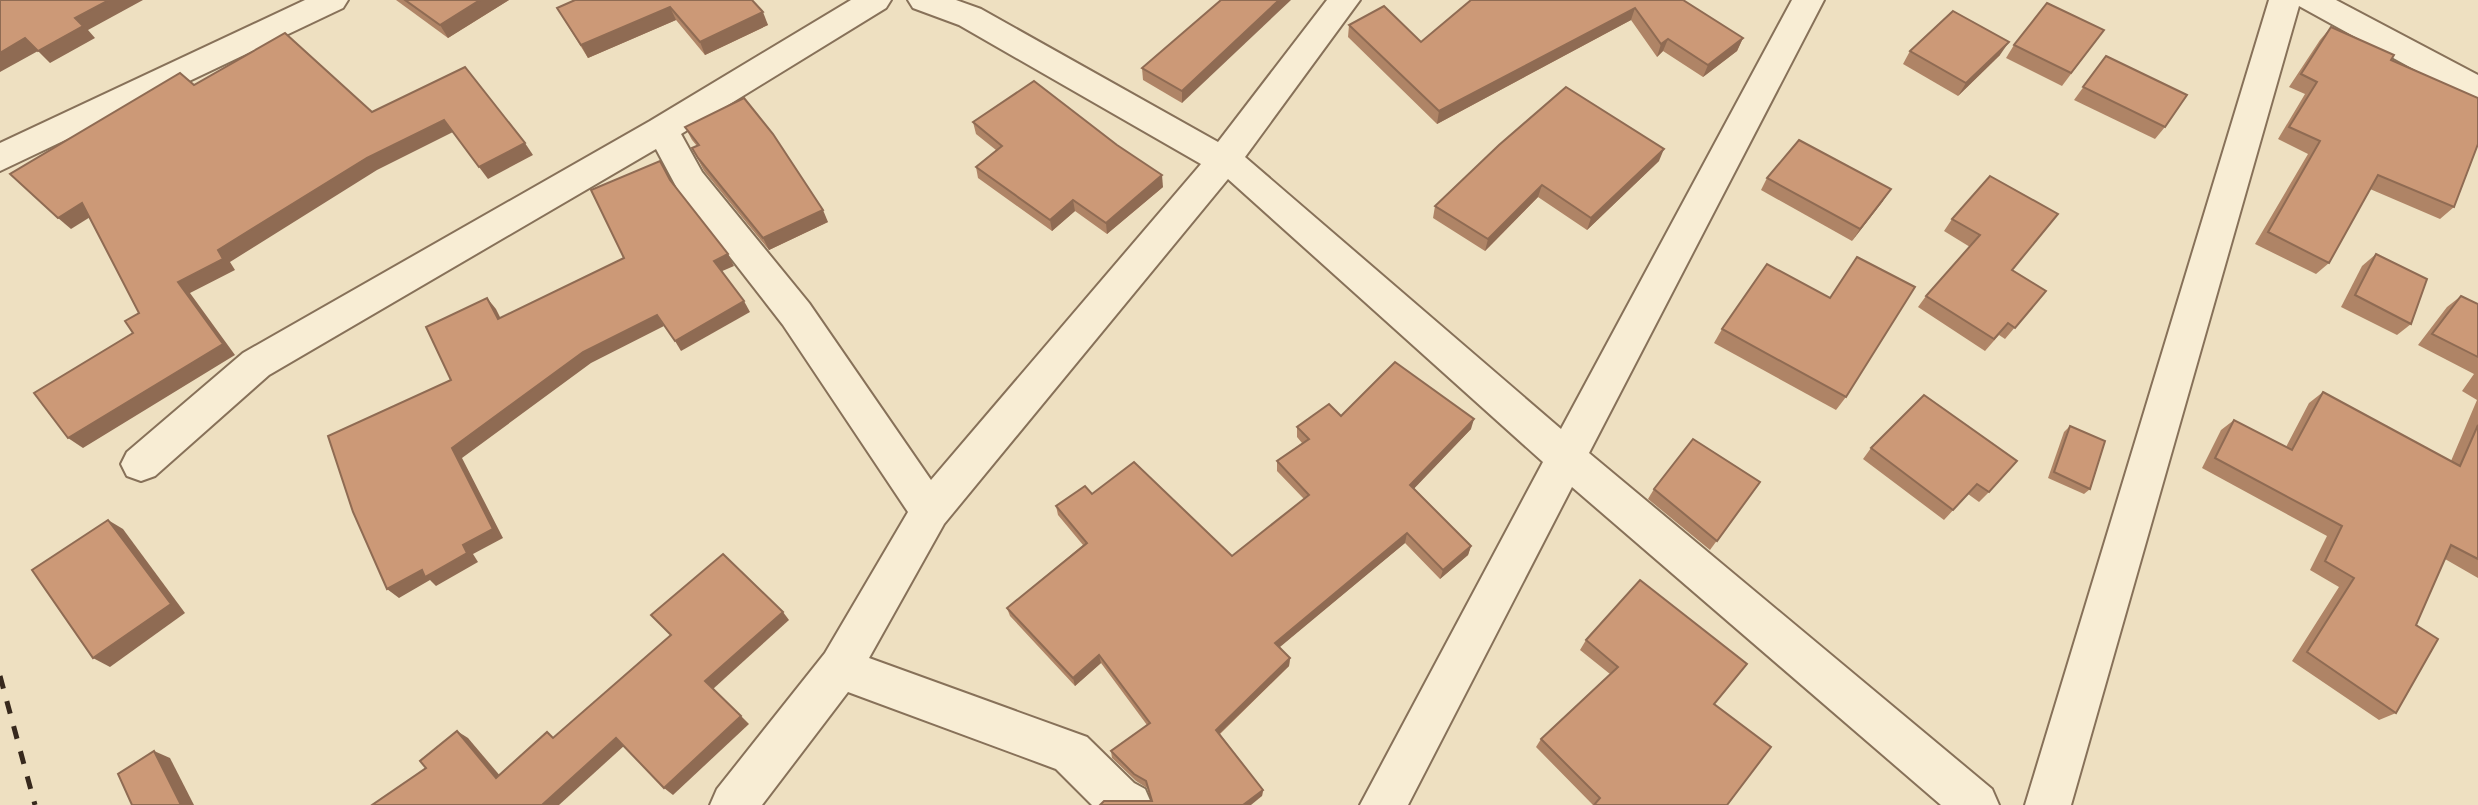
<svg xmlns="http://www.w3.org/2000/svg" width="2478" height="805" viewBox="0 0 2478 805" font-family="'Source Serif 4',serif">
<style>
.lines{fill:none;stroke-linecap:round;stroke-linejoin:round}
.minor-casing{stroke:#877159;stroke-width:4}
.minor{fill:#f8edd4;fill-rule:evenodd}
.rail{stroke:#37291d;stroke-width:5;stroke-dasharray:13 13;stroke-linecap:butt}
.wall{fill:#af8466}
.shaded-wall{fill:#8f6b53}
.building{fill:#c97;stroke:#8f6b53;stroke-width:2}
</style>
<rect width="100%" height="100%" fill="#eee0c1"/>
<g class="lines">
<g class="minor-casing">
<g id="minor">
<polygon points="305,0 348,0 343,8 0,171 0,143"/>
<polygon points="851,0 891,0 886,8 681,134 702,172 809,303 931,480 1201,164 959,25 913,8 908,0 956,0 981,9 1218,142 1327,0 1360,0 1245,157 1561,429 1792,0 1824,0 1589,453 1992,789 1999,805 1941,805 1572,487 1408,805 1360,805 1543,462 1228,179 944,524 869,658 1087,737 1134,783 1145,789 1152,805 1092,805 1056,769 848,692 762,805 710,805 717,789 825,653 908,512 783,325 678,190 656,149 269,375 155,476 141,481 127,476 121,464 127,452 243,353 650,121"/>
<polygon points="2269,0 2336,0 2478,75 2478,102 2466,98 2299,6 2071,805 2025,805"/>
</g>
</g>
<use href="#minor" class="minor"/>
<polyline class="rail" points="0,676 35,805"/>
</g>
<g class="wall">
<polygon points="396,0 509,0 448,38"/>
<polygon points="752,0 768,25 705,55 676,20 588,58 557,8"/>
<polygon points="1221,0 1182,103 1143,80 1142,68"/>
<polygon points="1683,0 1743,38 1737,51 1703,77 1663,51 1657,57 1631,20 1437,124 1348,37 1349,25 1421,42"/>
<polygon points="2331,27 2391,60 2454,207 2440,219 2370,189 2329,263 2316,274 2255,244 2308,154 2278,139 2305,94 2289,87 2320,40"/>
<polygon points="2104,30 2062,86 2006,58 2014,45"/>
<polygon points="1910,51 2000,55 1958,96 1903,64"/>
<polygon points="2106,56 2165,127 2155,139 2074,100"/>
<polygon points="973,122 1163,187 1107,234 1075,211 1052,231 978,178 976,167 996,150 976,134"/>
<polygon points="685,127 828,222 769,250 704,171 692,148 697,146 692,140"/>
<polygon points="1659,161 1587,230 1538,197 1485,251 1433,218 1435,206"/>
<polygon points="1990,176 2012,270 2046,291 2005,339 1999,335 1985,351 1918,307 1926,296 1970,247 1944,231 1952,219"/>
<polygon points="1767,178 1883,201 1852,241 1761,190"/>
<polygon points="2376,254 2411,324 2397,335 2341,307 2362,266"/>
<polygon points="2461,296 2478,304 2478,578 2445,559 2416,625 2396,713 2379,720 2292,661 2339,587 2310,570 2327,536 2202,468 2221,430 2234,420 2286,447 2309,403 2323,392 2451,461 2477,400 2462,391 2474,374 2418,345 2447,307"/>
<polygon points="1722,329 1846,397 1836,410 1714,343"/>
<polygon points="1924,395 1989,492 1979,502 1968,494 1944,520 1863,459 1871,448"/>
<polygon points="1341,416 1471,429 1414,488 1471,546 1468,555 1440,579 1405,543 1279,647 1290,658 1289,666 1220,734 1263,790 1262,796 1152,801 1147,788 1136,781 1112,758 1111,751 1147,725 1101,663 1075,686 1010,616 1007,608 1083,545 1058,515 1056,506 1092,494 1232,556 1304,499 1277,471 1277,461 1302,443 1297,437 1297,427"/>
<polygon points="2070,426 2090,489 2084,494 2048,478 2064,432"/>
<polygon points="1760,482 1710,550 1648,499 1654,489"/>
<polygon points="1586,640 1714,704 1593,805 1536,747 1541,739 1610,674 1580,650"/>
</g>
<g class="shaded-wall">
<polygon points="109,0 143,0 88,30 95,38 50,63 38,51 0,72 0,53 25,38 75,18"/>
<polygon points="480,0 509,0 448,38 440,25"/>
<polygon points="1279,0 1291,0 1182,103 1182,91"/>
<polygon points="670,7 676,20 588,58 581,45"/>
<polygon points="1635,8 1631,20 1437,124 1439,111"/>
<polygon points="763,12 768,25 705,55 700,42"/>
<polygon points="1743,38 1737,51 1703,77 1708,65"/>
<polygon points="1668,39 1663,51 1657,57 1661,44"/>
<polygon points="2009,42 2000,55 1958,96 1966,83"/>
<polygon points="444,120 453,132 377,170 230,262 235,270 190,293 235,355 83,448 68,438 178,282 218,250 367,158"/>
<polygon points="525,143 533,155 488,179 479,167"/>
<polygon points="1664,149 1659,161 1587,230 1591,218"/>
<polygon points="1162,175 1163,187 1107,234 1106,223"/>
<polygon points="1542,185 1538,197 1485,251 1488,239"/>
<polygon points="1891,189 1883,201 1852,241 1860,229"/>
<polygon points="1073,200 1075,211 1052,231 1050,220"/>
<polygon points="82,203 95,214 71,229 58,218"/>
<polygon points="823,210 828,222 769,250 763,238"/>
<polygon points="728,254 734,266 720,272 714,261"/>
<polygon points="487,298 496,309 507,331 498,319"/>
<polygon points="744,301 750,312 681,351 675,341"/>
<polygon points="657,315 664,326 591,363 462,458 503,538 473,554 478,562 436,586 430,580 399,598 387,589 463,545 452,448 583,352"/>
<polygon points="1474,419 1471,429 1408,495 1410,485"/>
<polygon points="108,520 123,529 185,613 110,667 93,658"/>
<polygon points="1407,533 1405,543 1274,652 1275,643"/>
<polygon points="1471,546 1468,555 1440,579 1443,570"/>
<polygon points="783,612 789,620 713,689 705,681"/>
<polygon points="1099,655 1101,663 1075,686 1073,678"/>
<polygon points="1290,658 1289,666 1216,737 1216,730"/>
<polygon points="741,716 749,724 673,795 664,788"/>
<polygon points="457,731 468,738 507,784 496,778"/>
<polygon points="616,738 625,745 559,805 542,805"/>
<polygon points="154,751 170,758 194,805 181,805"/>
<polygon points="1263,790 1262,796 1251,805 1243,805"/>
</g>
<g class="building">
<polygon points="0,0 109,0 75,18 83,26 38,51 25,38 0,53"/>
<polygon points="405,0 480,0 440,25"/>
<polygon points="575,0 752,0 763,12 700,42 670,7 581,45 557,8"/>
<polygon points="1221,0 1279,0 1182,91 1142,68"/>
<polygon points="1471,0 1683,0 1743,38 1708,65 1668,39 1661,44 1635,8 1439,111 1349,25 1384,6 1421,42"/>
<polygon points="2047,3 2104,30 2071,73 2014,45"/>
<polygon points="1953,11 2009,42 1966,83 1910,51"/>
<polygon points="2331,27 2394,55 2391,60 2478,98 2478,144 2454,207 2378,175 2329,263 2268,232 2320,141 2289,127 2317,82 2301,74"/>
<polygon points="285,33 372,112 465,67 525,143 479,167 444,120 367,158 218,250 223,259 178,282 223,344 68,438 34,393 133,333 125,321 139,313 82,203 58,218 10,174 180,73 194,85"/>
<polygon points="2106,56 2187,95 2165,127 2083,87"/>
<polygon points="1034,81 1117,145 1162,175 1106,223 1073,200 1050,220 976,167 1002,146 973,122"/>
<polygon points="1566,87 1664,149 1591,218 1542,185 1488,239 1435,206 1499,145"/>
<polygon points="744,98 773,134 823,210 763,238 698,158 692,148 699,145 685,127"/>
<polygon points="1799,140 1891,189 1860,229 1767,178"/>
<polygon points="660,161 670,180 728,254 714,261 744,301 675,341 657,315 583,352 452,448 493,529 463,545 467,553 425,577 422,570 387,589 353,512 328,436 451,380 426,327 487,298 498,319 624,258 591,190"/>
<polygon points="1990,176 2058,214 2012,270 2046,291 2015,328 2008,323 1994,339 1926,296 1980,235 1952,219"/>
<polygon points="2376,254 2427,279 2411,324 2355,295"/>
<polygon points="1857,257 1915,287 1846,397 1722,329 1767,264 1830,298"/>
<polygon points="2461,296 2478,304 2478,357 2432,334"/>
<polygon points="1395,362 1474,419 1410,485 1471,546 1443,570 1407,533 1275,643 1290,658 1216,730 1263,790 1243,805 1100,805 1104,801 1152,801 1146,781 1134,774 1111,751 1150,723 1099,655 1073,678 1007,608 1087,543 1056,506 1085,486 1092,494 1134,462 1232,556 1309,495 1277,461 1309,439 1297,427 1329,404 1341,416"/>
<polygon points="2323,392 2460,466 2478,425 2478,559 2451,545 2416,625 2438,639 2396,713 2307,652 2354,578 2325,561 2342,526 2215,458 2234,420 2292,450"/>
<polygon points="1924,395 2017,461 1989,492 1977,484 1953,510 1871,448"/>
<polygon points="2070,426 2105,441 2090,489 2054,472"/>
<polygon points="1693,439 1760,482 1717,541 1654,489"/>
<polygon points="108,520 171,604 93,658 32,570"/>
<polygon points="723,554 783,612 705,681 741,716 664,788 616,738 542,805 372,805 426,768 420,761 457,731 496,778 547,732 553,738 671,635 651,615"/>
<polygon points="1640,580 1747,664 1714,704 1771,747 1727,805 1594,805 1600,798 1541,739 1618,667 1586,640"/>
<polygon points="154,751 181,805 132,805 118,774"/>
</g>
</svg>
